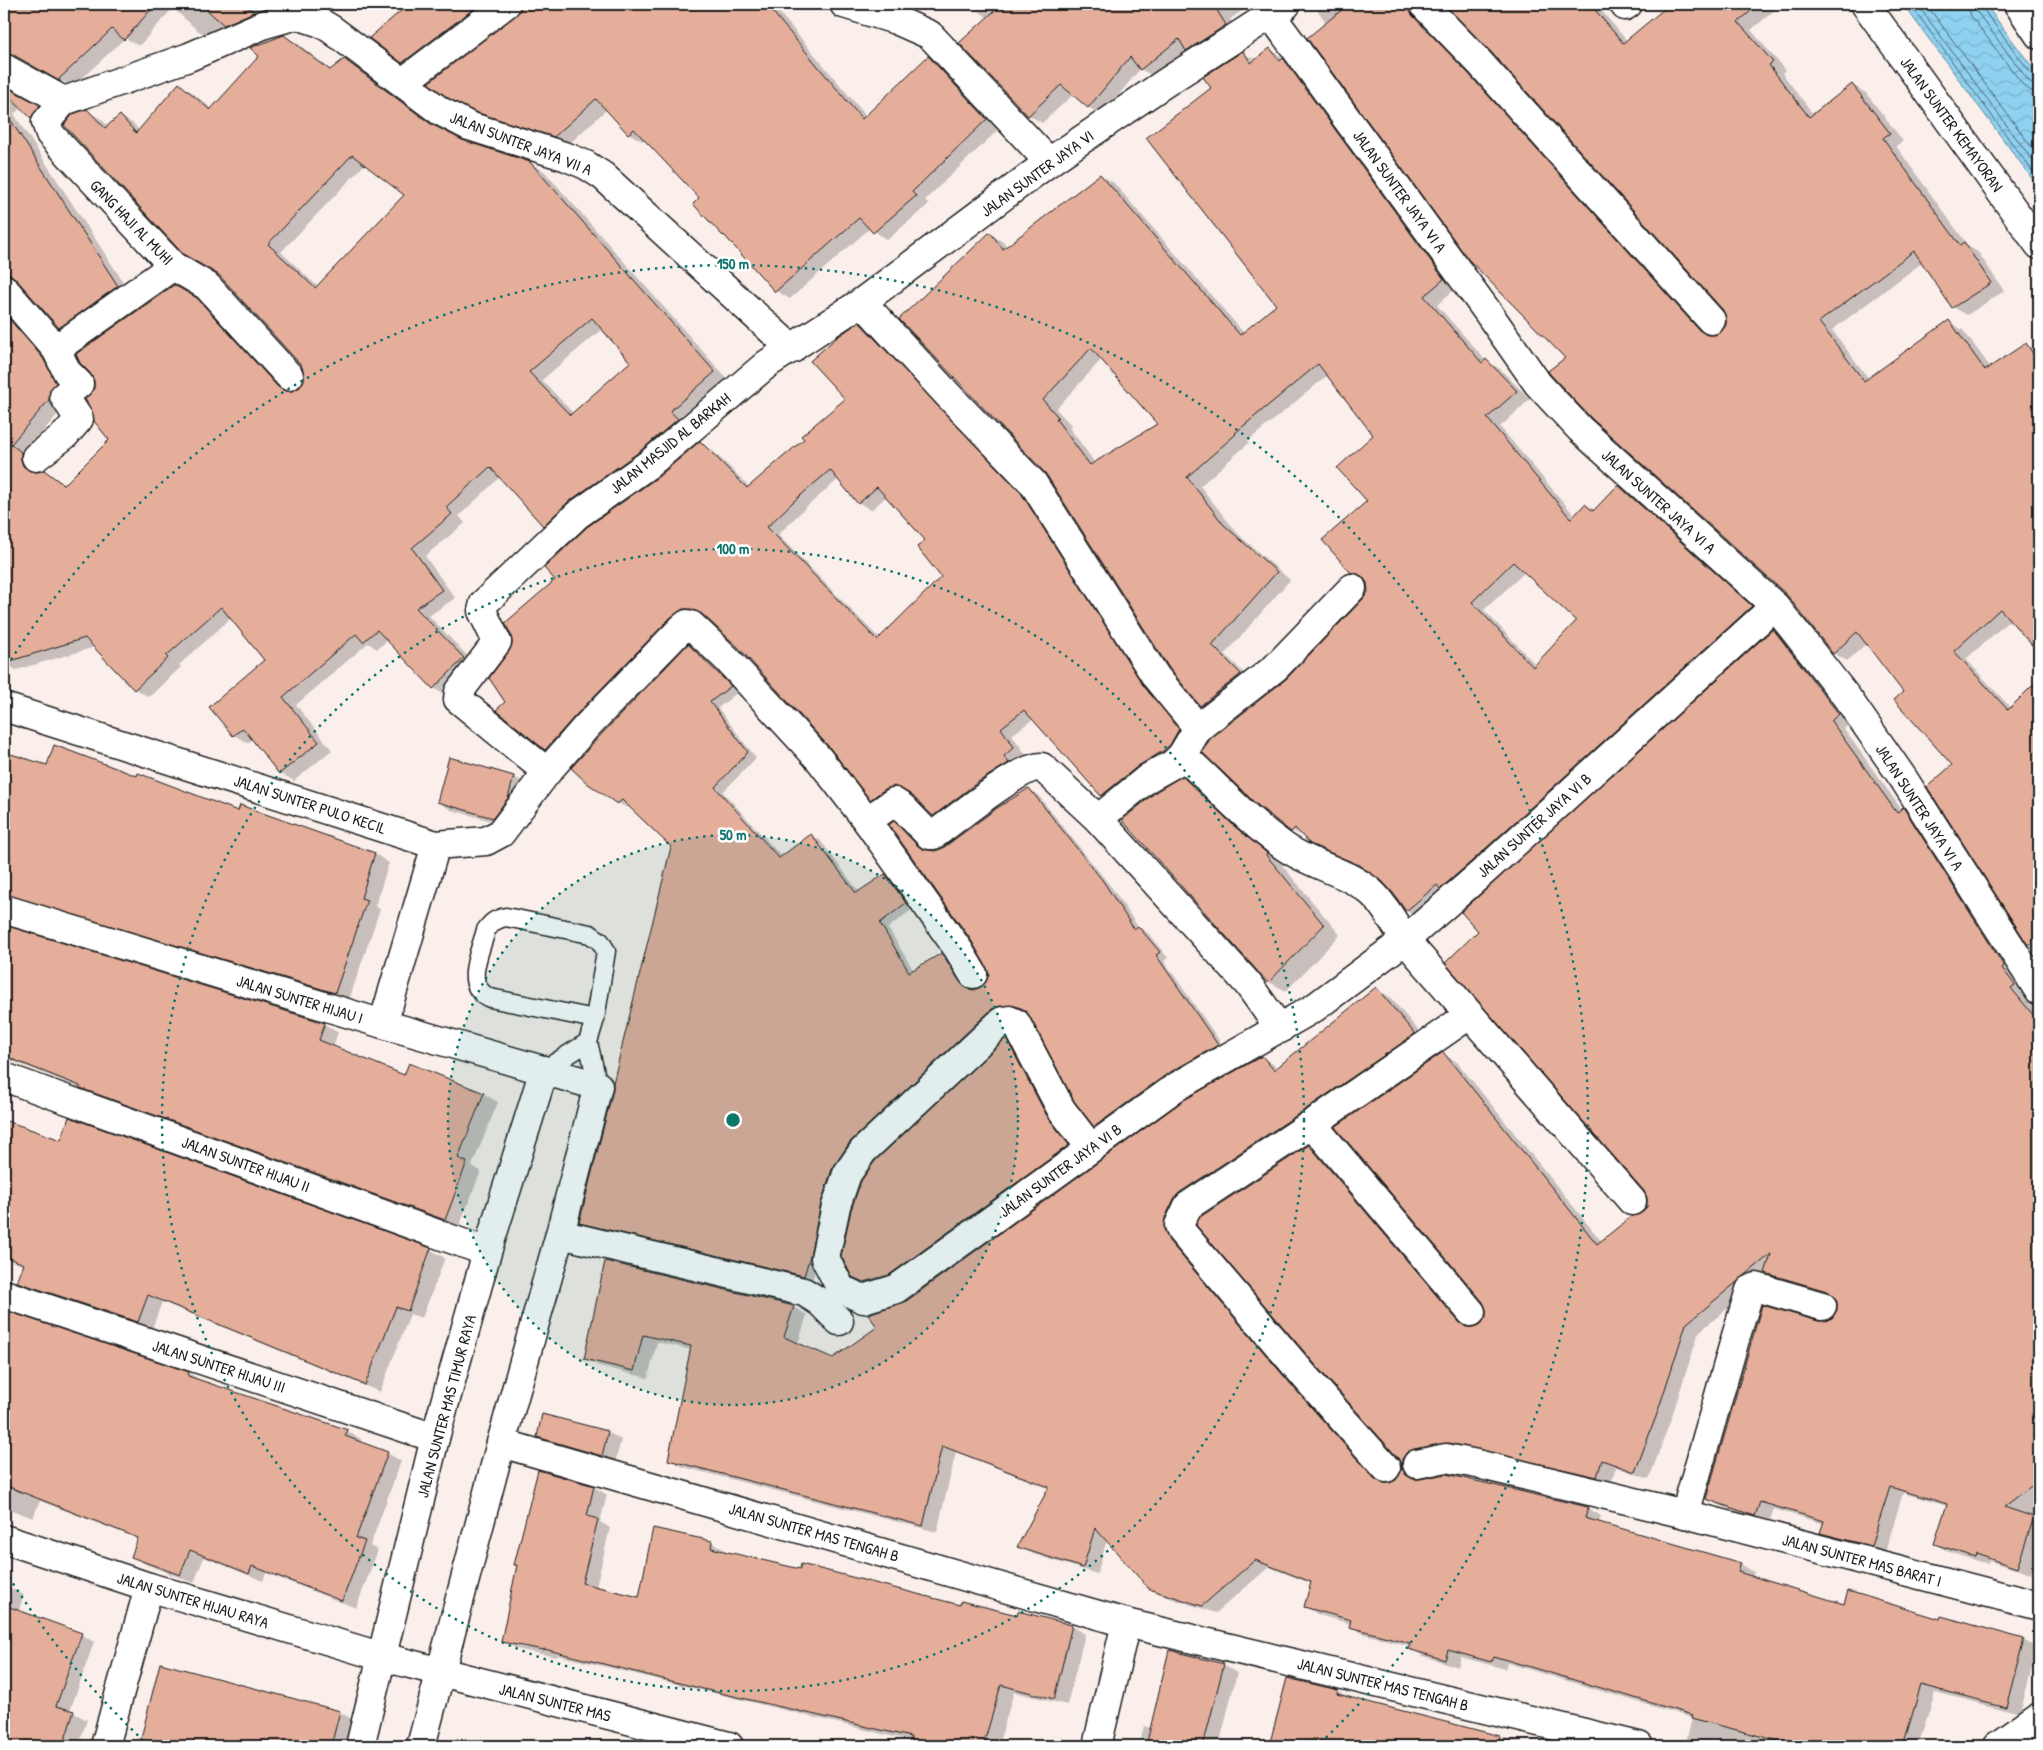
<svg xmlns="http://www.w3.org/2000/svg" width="2043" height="1750" viewBox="0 0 2043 1750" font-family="'Patrick Hand',sans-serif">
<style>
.water{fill:url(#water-waves);stroke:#61899b}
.shadow{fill:#0003;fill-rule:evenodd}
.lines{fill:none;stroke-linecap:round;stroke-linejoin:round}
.shore{stroke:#4a6471;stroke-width:1}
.building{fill:#e5ae9b;stroke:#1c1c1c;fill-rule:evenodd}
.service-casing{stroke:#1c1c1c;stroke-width:21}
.minor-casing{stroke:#1c1c1c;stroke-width:31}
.secondary-casing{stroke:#1c1c1c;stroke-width:31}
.service{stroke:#fff;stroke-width:18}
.minor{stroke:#fff;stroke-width:28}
.secondary{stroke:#fff;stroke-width:28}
.ring{fill:none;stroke:#0f766e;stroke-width:2.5;stroke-dasharray:2.5 5}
.labels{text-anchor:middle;stroke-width:5;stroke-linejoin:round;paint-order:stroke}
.street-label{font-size:16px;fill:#1c1c1c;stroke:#fff}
.centre{fill:#0f766e;stroke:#fff;stroke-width:2.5}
.ring-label{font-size:15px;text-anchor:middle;font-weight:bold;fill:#0f766e;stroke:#fff;stroke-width:5;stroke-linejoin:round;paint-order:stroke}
</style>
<defs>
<pattern id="water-waves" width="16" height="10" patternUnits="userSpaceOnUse" patternTransform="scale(1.25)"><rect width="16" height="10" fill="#8fd1f0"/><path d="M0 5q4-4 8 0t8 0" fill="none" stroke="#7bb3cd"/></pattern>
</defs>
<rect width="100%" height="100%" fill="#faefeb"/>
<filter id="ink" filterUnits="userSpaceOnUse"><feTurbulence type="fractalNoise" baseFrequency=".02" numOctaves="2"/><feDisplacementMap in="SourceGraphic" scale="10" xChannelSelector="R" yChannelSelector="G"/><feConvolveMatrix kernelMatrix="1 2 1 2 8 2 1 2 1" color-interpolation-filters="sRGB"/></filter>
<g filter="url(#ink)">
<polygon class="water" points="1903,4 1985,4 2039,76 2039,188"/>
<g class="shadow">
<polygon points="4,4 294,4 239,32 224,24 211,38 197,30 173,8 139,46 125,38 73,87 26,61 18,60 10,62 4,69"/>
<polygon points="411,4 504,4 417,70 371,38"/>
<polygon points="523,4 772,4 867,117 928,58 942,66 1000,128 925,200 929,204 887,240 870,228 790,299 776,291 729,238 723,235 701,198 645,139 642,141 628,133 606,110 569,144 490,119 464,105 522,10"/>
<polygon points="970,4 1252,4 1230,19 1239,33 1201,58 1189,50 1155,77 1140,69 1102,115 1088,107 1074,94 1042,123 1028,115 988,18"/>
<polygon points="1313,4 1424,4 1481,82 1710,336 1715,336 1722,333 1727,325 1727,316 1724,309 1492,51 1446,4 1596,4 1627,41 1671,4 1782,4 1751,30 1785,70 1782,73 1814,115 1852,85 1866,93 1903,141 1896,146 1969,247 1978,252 2004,291 1967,315 1953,307 1923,262 1832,330 1869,379 1949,322 1963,330 1991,368 2026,344 2039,352 2039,651 2011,619 1966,659 2011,708 2039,681 2039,960 1929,787 1954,765 1905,692 1867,643 1847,661 1833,653 1786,594 1566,358"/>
<path d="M284,36L298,44L332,71L344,60L358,68L441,131L461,141L530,163L544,171L728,380L557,533L544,525L500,477L459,516L465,523L425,556L455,598L429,616L477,666L447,696L433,688L388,640L377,649L368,643L296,705L332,750L294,781L280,773L253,739L248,743L234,735L266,661L231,618L179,665L181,667L149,697L135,689L95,647L16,670L4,663V304L56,367L63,408L24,453L36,474L44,471L66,485L111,440L95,390L174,286L211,308L288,392L300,389L305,382L306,373L302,365L87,111L101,119L108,126L120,116L134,124L139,131L179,85L193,93L212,109ZM365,164L406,194L318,287L281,252ZM602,329L632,362L574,414L542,380Z"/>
<path d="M1270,49L1297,68L1457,287L1437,305L1486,361L1500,369L1530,399L1500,427L1575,516L1586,505L1595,510L1618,486L1632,494L1765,615L1420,918L1406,911L1394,893L1382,880L1365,867L1292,831L1287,680L1364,600L1369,592L1366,580L1352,572L1369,501L1375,435L1328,375L1248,441L1249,443L1200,486L1238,534L1290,580L1225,654L1254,683L1215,713L1201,705L1170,667L1047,474L990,234L1003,242L1008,247L1100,175L1114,183L1244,333L1277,306L1212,89L1243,53L1256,60ZM1102,359L1159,424L1095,463L1069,427L1071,425L1056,409ZM1525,572L1578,621L1536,665L1484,610Z"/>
<polygon points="4,83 9,90 53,114 45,125 32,117 21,108 14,114 131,294 73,335 59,327 20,281 15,281 4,290"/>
<path d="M860,324L872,331L1033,501L1190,737L1114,802L1102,795L1033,719L1012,735L1026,755L946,822L934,815L914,796L907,793L897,796L883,806L871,799L831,748L738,647L706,616L697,615L558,756L546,749L498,710L507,702L511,652L556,580L659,478L700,443L712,450L750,487L806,439L847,399ZM839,479L859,503L871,510L887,496L927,541L943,577L880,639L778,535L805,508Z"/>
<polygon points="1773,630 1787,638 1852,722 1844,729 1902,810 1903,809 1917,817 2039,1008 2039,1550 2031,1574 1989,1561 1988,1564 1949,1552 1935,1544 1947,1506 1903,1493 1885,1553 1835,1540 1821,1532 1824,1524 1774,1509 1769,1523 1721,1506 1707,1498 1818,1322 1826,1322 1833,1318 1838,1310 1838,1301 1836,1297 1780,1281 1769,1274 1699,1332 1670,1422 1649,1479 1616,1467 1611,1484 1463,1450 1415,1475 1418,1480 1588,1508 1601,1516 1599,1523 1740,1564 1754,1572 1752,1578 1845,1605 1941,1620 2023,1640 2037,1648 2020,1714 1935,1692 1918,1746 1685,1746 1692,1718 1507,1663 1505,1669 1461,1657 1458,1667 1423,1656 1410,1648 1410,1646 1364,1634 1350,1626 1351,1624 1319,1615 1306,1607 1312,1584 1269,1567 1216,1613 1164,1596 1150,1588 1107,1540 1097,1574 1033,1554 1019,1546 1050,1489 956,1452 937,1532 683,1467 669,1459 692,1350 657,1342 648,1378 599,1366 585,1359 606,1262 794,1307 807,1315 798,1344 833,1359 879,1327 906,1303 1262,1057 1279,1068 1376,989 1390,997 1428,1042 1178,1226 1309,1399 1385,1484 1390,1484 1397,1481 1402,1473 1402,1464 1399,1457 1309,1146 1323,1154 1470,1328 1482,1325 1487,1317 1487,1309 1443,1054 1457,1062 1602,1242 1643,1213 1648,1207"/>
<polygon points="689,646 697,651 738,692 718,708 756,758 723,792 782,857 811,835 820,840 860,893 885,875 894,880 914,908 888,928 914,971 942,955 951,960 970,990 982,988 987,983 990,974 988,965 972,939 894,823 903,828 925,851 935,852 944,849 1029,789 1037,794 1112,888 1138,927 1147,932 1168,958 1164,961 1226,1050 1104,1131 1095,1126 1030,1014 1025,1010 1009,1010 829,1208 818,1262 812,1280 589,1227 581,1222 614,1090 672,846 629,806 627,808 618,803"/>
<polygon points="4,753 48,767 138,777 239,813 241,807 375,854 389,863 375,906 380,909 349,1000 4,911"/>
<polygon points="514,777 527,784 507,825 451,810 438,802"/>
<polygon points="1182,778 1200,788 1252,837 1284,864 1282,865 1340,935 1286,991 1269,982"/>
<polygon points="4,924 5,927 324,1024 338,1032 333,1047 405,1076 410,1065 484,1094 498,1102 472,1166 481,1171 459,1227 95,1095 84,1089 4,1058"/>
<polygon points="1007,1040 1023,1049 1085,1155 906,1284 871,1286 853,1276"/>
<polygon points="70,1119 431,1250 445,1258 422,1318 410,1314 380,1392 162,1302 152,1329 33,1289 19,1281 24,1266 4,1258 4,1121 61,1141"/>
<polygon points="7,1313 189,1373 203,1382 347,1431 361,1439 360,1443 387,1453 401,1461 370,1546 378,1550 356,1608 266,1573 263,1581 204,1557 194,1583 147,1565 133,1556 139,1539 40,1501 33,1518 4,1507 4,1323"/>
<polygon points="543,1416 608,1432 621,1440 615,1463 552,1444 538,1436"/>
<polygon points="539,1471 594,1487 607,1495 600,1522 610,1528 596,1587 640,1598 712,1542 725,1550 724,1552 961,1606 1018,1616 1019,1613 1072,1626 1085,1634 1067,1705 1014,1692 998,1746 917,1746 911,1743 911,1741 557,1655 557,1657 516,1649 503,1641"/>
<polygon points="4,1585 24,1595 18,1612 81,1634 94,1642 70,1711 87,1720 78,1746 4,1746"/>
<polygon points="161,1665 340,1712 355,1721 349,1746 140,1746"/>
<polygon points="1223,1665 1237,1673 1219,1746 1221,1746 1139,1746 1144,1726 1151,1728"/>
<polygon points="1288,1679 1338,1691 1351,1699 1537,1746 1270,1746"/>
</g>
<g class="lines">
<g class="shore">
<polyline points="1910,4 2039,180"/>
<polyline points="1917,4 2039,169"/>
<polyline points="1926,4 2039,157"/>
<polyline points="1968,4 1971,16 2023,85 2031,91 2039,92"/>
<polyline points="1975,4 1977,12 2028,80 2033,84 2039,85"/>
<polyline points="1982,4 1983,9 2033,76 2039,79"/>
</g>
</g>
<g class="building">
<polygon points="4,4 156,4 124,40 112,29 59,79 61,82 12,54 4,52"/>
<polygon points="200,4 244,4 254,12 224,25"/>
<polygon points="409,4 480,4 402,63 369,38"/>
<polygon points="521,4 766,4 862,119 928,56 987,119 912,192 916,196 873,233 859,218 775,292 724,235 723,236 693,204 699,198 634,129 628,134 596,99 554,137 475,112 448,98 428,83 515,16 520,10"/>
<polygon points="1002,4 1213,4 1226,25 1186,51 1179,39 1140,70 1130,57 1088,108 1061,85 1028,116 959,43"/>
<polygon points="1349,4 1408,4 1412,15 1468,73 1699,330 1707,335 1715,335 1721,332 1726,325 1726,317 1723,310 1491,52 1444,4 1590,4 1623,43 1670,4 1759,4 1738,22 1773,62 1769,65 1809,117 1852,84 1890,133 1883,138 1960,245 1964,242 1991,283 1952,308 1914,251 1819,322 1864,381 1949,320 1985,370 2026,343 2039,363 2039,653 2000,609 1954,651 2008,710 2039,679 2039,934 2028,945 1927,787 1952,765 1894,700 1903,692 1857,632 1833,654 1786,594 1591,418 1550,374 1548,371 1565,358 1468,259 1307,38"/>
<path d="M284,35L330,70L344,59L431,124L462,140L530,162L715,372L670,411L678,419L639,452L568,502L543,526L490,467L446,507L452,514L412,548L442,590L416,608L464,658L433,689L377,630L363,642L356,634L283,697L319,742L279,774L243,728L233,736L209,707L264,660L221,607L166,656L168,658L134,690L85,638L4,663V313L43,358L56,383L50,390L49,400L11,444L21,452V459L23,466L30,471L37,472L44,470L64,485L109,440L94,421L92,411L85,399L94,390V381L90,373L80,363L76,354L174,285L197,298L278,387L285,391H292L300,387L304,380V373L301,365L219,275L183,254L64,125L73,114L87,109L105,128L120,115L136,133L179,83L210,110L259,56L250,48ZM352,155L404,195L315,288L268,244ZM592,318L630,362L570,415L529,372Z"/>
<path d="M1270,48L1280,61L1283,58L1444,279L1424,296L1482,363L1486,359L1517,391L1487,418L1571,519L1585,504L1593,511L1618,485L1752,606L1472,861L1440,889L1437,885L1406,911L1393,893L1382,881L1359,865L1310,844L1295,828L1291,832L1255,803L1202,752L1210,739L1286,679L1363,599L1368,592L1367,583L1363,577L1356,573H1351L1322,540L1367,501L1337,468L1373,435L1318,364L1235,433L1236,434L1187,477L1224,525L1277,572L1212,645L1241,674L1200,706L1169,668L1046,474L899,319L990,232L1003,249L1100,174L1240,335L1276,305L1146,138L1211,88L1203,77L1243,51L1251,63ZM1091,348L1157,424L1090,465L1056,419L1058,417L1043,400ZM1513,562L1576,621L1533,667L1472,602Z"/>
<polygon points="4,86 40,105 31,118 4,92"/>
<polygon points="4,110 118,286 59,328 16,279 10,274 4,274"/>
<path d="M859,322L1021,493L1143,685L1179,729L1170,745L1163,751L1138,766L1101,796L1024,710L1001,728L1014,747L1004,756L1009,763L978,782L933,816L910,794L894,786L885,789L870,800L830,748L738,647L702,614L691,609H683L671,617L575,716L545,750L496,710L505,702L489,678L509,651L512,644L511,635L505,623L555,580L544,568L587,527L658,477L700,441L747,488L804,439L801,436L845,399L810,361L836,338ZM830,470L858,504L877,487L925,540L917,547L941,577L877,640L767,527L793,502Z"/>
<polygon points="1773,629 1839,714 1831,721 1897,813 1903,807 2004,966 2002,968 2015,985 2011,988 2039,1022 2039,1480 2004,1507 2034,1517 2017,1568 1976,1554 1975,1557 1934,1544 1947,1504 1890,1487 1871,1546 1820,1533 1824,1521 1760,1502 1755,1516 1706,1499 1762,1305 1818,1321 1825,1321 1832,1318 1837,1310 1837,1302 1834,1296 1827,1291 1765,1273 1771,1254 1686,1324 1657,1414 1635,1472 1602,1460 1597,1477 1449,1443 1414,1449 1407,1452 1402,1459 1402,1468 1406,1475 1413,1479 1420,1479 1446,1474 1588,1507 1585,1518 1741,1563 1738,1572 1844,1604 1848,1591 1940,1619 1941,1616 2024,1639 2006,1707 1921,1685 1903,1746 1798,1746 1691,1718 1692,1715 1493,1656 1491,1662 1448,1650 1445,1660 1408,1649 1410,1643 1349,1627 1351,1620 1304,1607 1311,1582 1255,1560 1202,1606 1149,1589 1095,1528 1083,1568 1017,1547 1049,1487 942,1446 923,1526 668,1460 691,1346 643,1335 634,1371 584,1359 605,1261 794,1306 784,1337 833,1358 877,1327 868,1314 905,1302 1184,1100 1262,1056 1274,1070 1376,987 1415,1034 1303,1111 1179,1193 1174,1199 1165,1218 1164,1229 1169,1241 1295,1389 1374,1478 1382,1483 1390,1483 1396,1480 1401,1472 1401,1464 1398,1458 1319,1369 1196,1225 1200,1217 1309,1145 1459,1322 1466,1327 1473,1327 1481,1324 1486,1317 1486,1309 1483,1302 1335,1127 1443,1052 1597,1244 1632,1216 1643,1212 1647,1207 1647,1198 1644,1191 1445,963 1478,931 1461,912"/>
<polygon points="688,644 731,686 710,702 748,752 715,787 779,858 811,834 856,893 885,874 906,903 880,923 909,972 942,953 960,982 966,988 974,990 981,987 986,982 989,974 986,966 971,940 889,825 894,821 918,846 923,849 935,851 943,848 997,808 1029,788 1103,881 1134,929 1138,926 1160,952 1156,955 1218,1045 1167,1074 1094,1127 1074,1101 1029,1015 1023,1009 1015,1006 1000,1006 992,1009 850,1142 832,1169 821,1203 810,1256 804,1276 579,1223 613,1090 613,1083 671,847 622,800 617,804 587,783 571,768 598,738"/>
<polygon points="54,745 137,776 138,773 238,811 240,805 375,853 361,898 367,900 335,993 4,894 4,752 47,765"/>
<polygon points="449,757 514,776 508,798 493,818 437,802"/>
<polygon points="1182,776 1234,826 1267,853 1266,855 1324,925 1268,983 1122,820 1157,791"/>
<polygon points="4,925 325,1023 319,1040 404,1075 409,1063 484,1093 458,1158 467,1162 445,1220 80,1088 80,1086 4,1056"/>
<polygon points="1006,1038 1047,1116 1069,1145 889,1275 864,1282 852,1277 841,1256 851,1210 861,1181 875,1161"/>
<polygon points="69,1117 431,1248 408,1311 396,1307 365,1385 148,1295 138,1322 17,1282 24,1264 4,1256 4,1120 61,1140"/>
<polygon points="7,1311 189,1372 188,1376 348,1430 345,1436 388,1452 356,1538 365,1541 342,1601 252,1566 249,1574 190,1550 180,1575 131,1557 138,1538 4,1485 4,1319"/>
<polygon points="542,1414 608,1431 602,1456 537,1437"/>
<polygon points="538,1470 594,1486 587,1516 598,1519 582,1583 639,1597 653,1528 712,1541 711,1548 800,1569 801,1564 960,1605 961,1601 1017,1615 1018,1611 1072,1625 1054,1699 1001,1685 983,1746 908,1746 911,1737 703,1689 544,1649 544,1650 501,1642 517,1565 514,1565"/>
<polygon points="4,1605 82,1633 56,1706 74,1711 63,1746 4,1746"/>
<polygon points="1169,1650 1224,1664 1203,1746 1146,1746"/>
<polygon points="160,1663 340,1711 331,1746 139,1746"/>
<polygon points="1287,1678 1338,1690 1337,1694 1500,1736 1499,1746 1269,1746"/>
</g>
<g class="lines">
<g class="service-casing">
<g id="service">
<path d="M595,1019L490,998C462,986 480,953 486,930C492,922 496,919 506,917L590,934L600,941L606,951L595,1019L588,1042L598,1086"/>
<polyline points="544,1070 588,1042"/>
</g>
</g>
<g class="minor-casing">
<g id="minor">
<polyline points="844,4 896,20 930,35 1049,162"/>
<polyline points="1423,4 1479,62 1711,320"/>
<polyline points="1625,6 1628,4"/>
<polyline points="1271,15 1487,311 1538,384 1580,429 1775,606 1848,699 1903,778 2039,991"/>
<polyline points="4,68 64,101 189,57 265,24 297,15 321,23 331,29 440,111 469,126 567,157 586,165 603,176 792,349"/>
<polyline points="403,82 506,4"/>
<polyline points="64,101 46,122 50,134 173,266 207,286 289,376"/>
<polyline points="4,289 56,349 173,266"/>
<polyline points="862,302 948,395 1033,483 1156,677 1198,728"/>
<polyline points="36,457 65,435 79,419 64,396 79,384 67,372 56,349"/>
<polyline points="4,707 436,845 383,1024"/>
<path d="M1182,755C1216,785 1247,821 1285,847C1312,866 1347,871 1372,893C1385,905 1395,925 1405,940L1632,1201"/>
<polyline points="547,772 458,699 459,692 497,642 482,611 484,603 577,515 649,464 767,364 862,302 1049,162 1165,83 1286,5"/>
<polyline points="1098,819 1148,778 1173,764 1182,755 1198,728 1275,668 1352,588"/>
<polyline points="867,821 958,949 973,974"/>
<path d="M436,845L486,841L501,833L547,772L586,727L682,628L687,624L691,625L726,658L819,759L867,821L894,802L902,807L929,835H934C952,822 1023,764 1042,767L1098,819L1248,984L1280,1029"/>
<polyline points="4,909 383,1024 598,1086 560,1234 501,1443 421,1746"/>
<polyline points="4,1077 487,1252"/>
<polyline points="1312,1124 1471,1312"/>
<polyline points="1091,1148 1061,1109 1016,1023 1009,1020 1002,1021 863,1151 847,1174 836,1206 825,1258 841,1289 863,1299 896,1289 1176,1087 1314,1008 1405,940 1482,873 1775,606"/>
<polyline points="560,1234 804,1292 820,1302 839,1321"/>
<polyline points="4,1294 435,1438"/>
<polyline points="501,1443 1126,1623 1639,1746"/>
<polyline points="1417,1464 1446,1458 1477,1464 1685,1514 2039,1606"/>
<polyline points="1386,1468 1307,1379 1181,1231 1179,1225 1188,1206 1312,1124 1469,1015"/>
<polyline points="1685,1514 1736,1336 1750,1290 1756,1287 1822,1306"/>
<polyline points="4,1539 149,1587 383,1657 729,1746"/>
<polyline points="105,1746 149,1587"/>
<polyline points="360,1746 435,1438 487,1252 544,1070"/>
<polyline points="1097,1746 1126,1623"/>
<polyline points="1998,1746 2039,1717"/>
</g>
</g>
<g class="secondary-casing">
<g id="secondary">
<polyline points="1865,4 2039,245"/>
<polyline points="2018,4 2039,35"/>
</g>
</g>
<use href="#service" class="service"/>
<use href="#minor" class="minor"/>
<use href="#secondary" class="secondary"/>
</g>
</g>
<circle cx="733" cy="1120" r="285" fill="#0f766e" fill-opacity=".12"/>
<g class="ring">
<circle cx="733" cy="1120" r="285"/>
<circle cx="733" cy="1120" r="571"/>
<path d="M149 1746A856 856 0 0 1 7 1574M7 666A856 856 0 1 1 1317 1746"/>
</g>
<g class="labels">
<g class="street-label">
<text transform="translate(1952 124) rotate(54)" y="6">JALAN SUNTER KEMAYORAN</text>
<text transform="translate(521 143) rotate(21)" y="6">JALAN SUNTER JAYA VII A</text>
<text transform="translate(1037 173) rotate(-36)" y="6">JALAN SUNTER JAYA VI</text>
<text transform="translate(1400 191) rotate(54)" y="6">JALAN SUNTER JAYA VI A</text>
<text transform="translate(132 222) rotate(46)" y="6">GANG HAJI AL MUHI</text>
<text transform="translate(670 443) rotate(-39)" y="6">JALAN MASJID AL BARKAH</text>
<text transform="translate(1659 501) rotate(42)" y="6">JALAN SUNTER JAYA VI A</text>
<text transform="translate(310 804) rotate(18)" y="6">JALAN SUNTER PULO KECIL</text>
<text transform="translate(1920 807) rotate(57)" y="6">JALAN SUNTER JAYA VI A</text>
<text transform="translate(1534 825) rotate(-42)" y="6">JALAN SUNTER JAYA VI B</text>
<text transform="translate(300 999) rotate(17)" y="6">JALAN SUNTER HIJAU I</text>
<text transform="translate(246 1164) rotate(20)" y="6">JALAN SUNTER HIJAU II</text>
<text transform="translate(1060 1170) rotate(-36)" y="6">JALAN SUNTER JAYA VI B</text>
<text transform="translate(219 1366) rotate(18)" y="6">JALAN SUNTER HIJAU III</text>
<text transform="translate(446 1406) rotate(-75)" y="6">JALAN SUNTER MAS TIMUR RAYA</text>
<text transform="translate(814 1532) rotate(16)" y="6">JALAN SUNTER MAS TENGAH B</text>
<text transform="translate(1862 1560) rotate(15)" y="6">JALAN SUNTER MAS BARAT I</text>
<text transform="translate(193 1600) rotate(17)" y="6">JALAN SUNTER HIJAU RAYA</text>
<text transform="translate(1383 1684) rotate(14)" y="6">JALAN SUNTER MAS TENGAH B</text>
<text transform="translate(555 1702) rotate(14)" y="6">JALAN SUNTER MAS</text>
</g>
</g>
<circle cx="733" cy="1120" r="8" class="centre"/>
<g class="ring-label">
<text x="733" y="269">150 m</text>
<text x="733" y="554">100 m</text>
<text x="733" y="840">50 m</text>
</g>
<rect width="2043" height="1750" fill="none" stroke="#fff" stroke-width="20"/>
<rect x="10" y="10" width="2023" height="1730" fill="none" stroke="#1c1c1c" stroke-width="2" filter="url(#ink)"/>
</svg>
